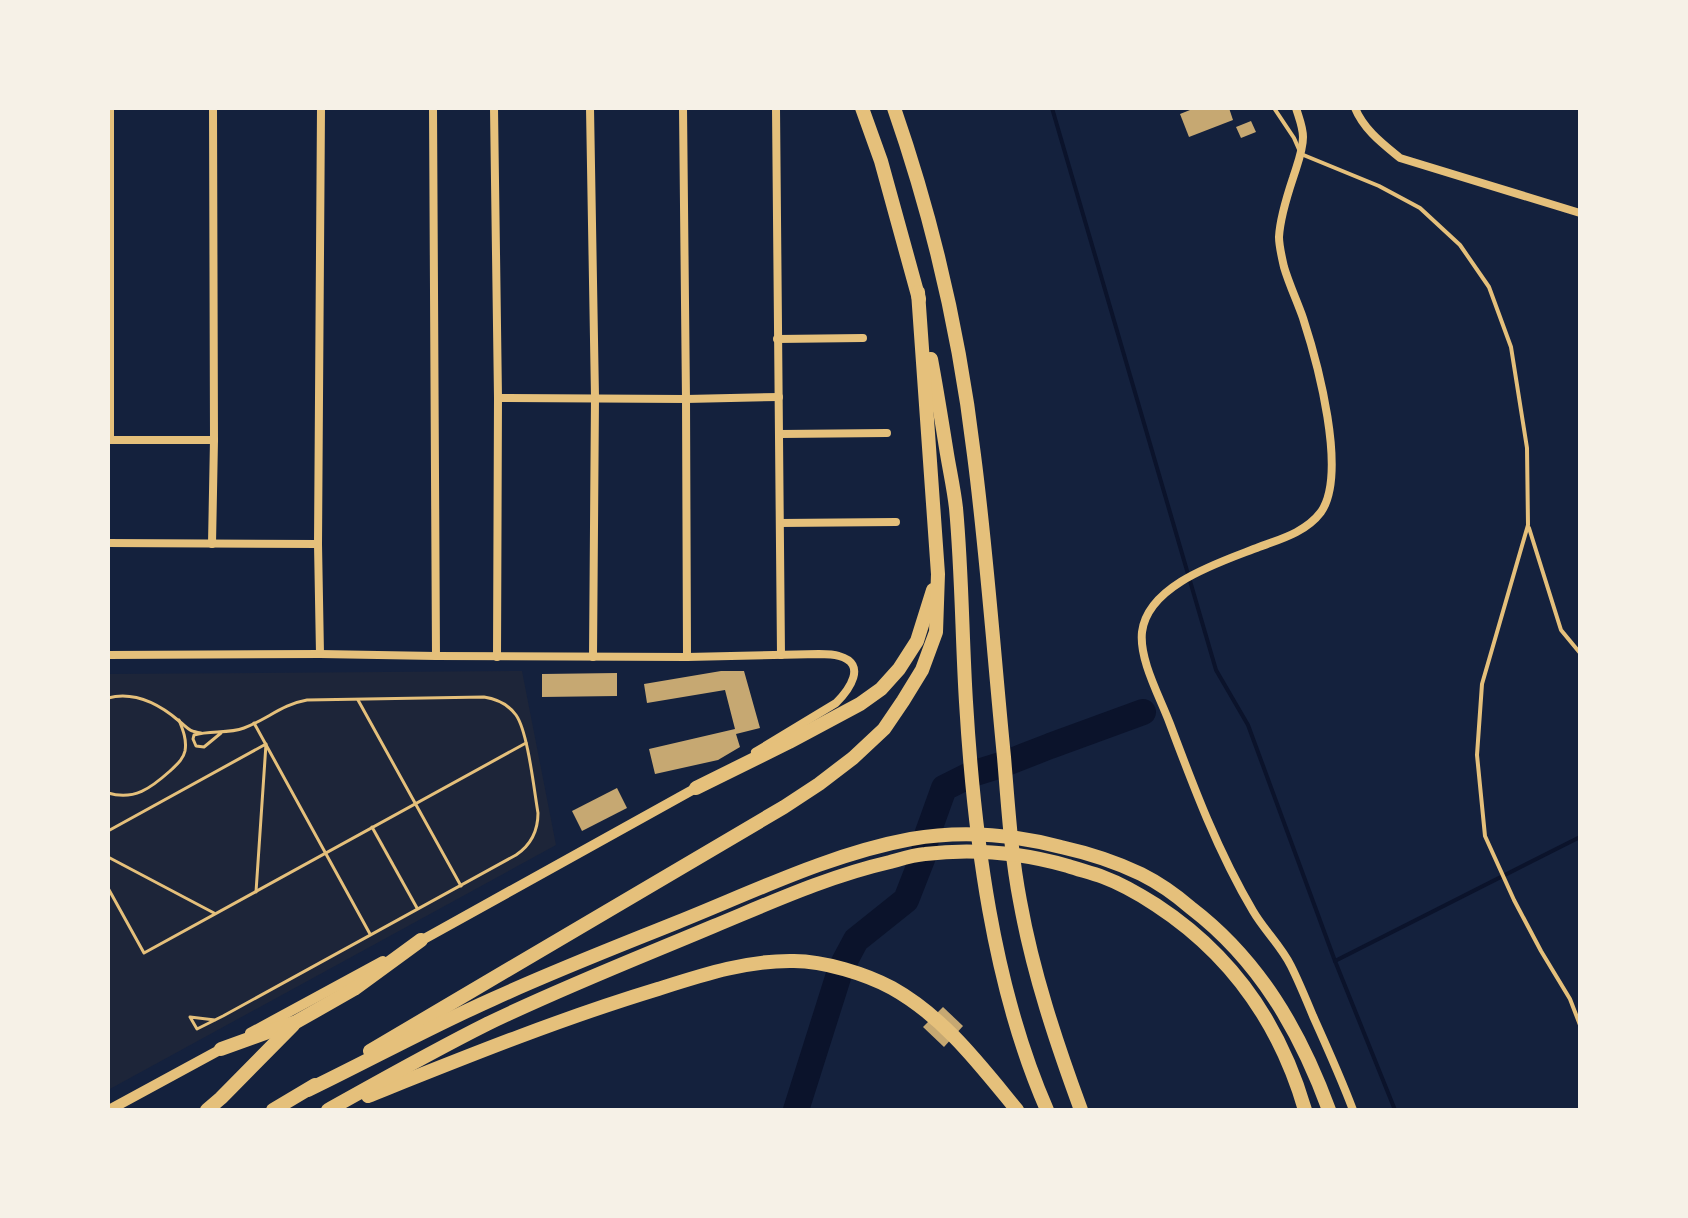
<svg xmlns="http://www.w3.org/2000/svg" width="1688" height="1218" viewBox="0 0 1688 1218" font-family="Merriweather,serif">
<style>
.green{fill:#1d2539}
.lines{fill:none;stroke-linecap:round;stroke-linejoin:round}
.stream{stroke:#0b132b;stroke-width:4}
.river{stroke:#0b132b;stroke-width:26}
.building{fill:#c6a872}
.path{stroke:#e5c07b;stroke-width:3}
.service{stroke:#e5c07b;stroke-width:4}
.minor{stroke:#e5c07b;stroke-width:8}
.tertiary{stroke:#e5c07b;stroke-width:10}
.motorway{stroke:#e5c07b;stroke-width:14}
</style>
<rect width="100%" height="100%" fill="#14213d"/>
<polygon class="green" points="522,671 556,845 108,1090 108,674"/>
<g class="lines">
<g class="stream">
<polyline points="1052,108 1216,670 1248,725 1335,961 1395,1110"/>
<polyline points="1335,961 1580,837"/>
</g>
<polyline class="river" points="796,1110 841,968 856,940 906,900 924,854 926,838 944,788 972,774 1004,764 1050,746 1143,712"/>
</g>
<g class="building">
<polygon points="1195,108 1229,108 1233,120 1189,137 1180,114"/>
<polygon points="1251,121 1256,132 1241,138 1236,127"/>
<polygon points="721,671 744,671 760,728 736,734 740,747 718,760 655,774 649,749 735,729 725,690 647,703 644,684"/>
<polygon points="617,673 617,696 542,697 542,674"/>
<polygon points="617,788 627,808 582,831 572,811"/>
<polygon points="943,1007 963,1026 944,1047 923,1027"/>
</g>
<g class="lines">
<g class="path">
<path d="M108,698C135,691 159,704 179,721C189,729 188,731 201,733"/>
<polyline points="358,700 461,886"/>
<polyline points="254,723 370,934"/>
<path d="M108,793C134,801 151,788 170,771C176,765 183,760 185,751C187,740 183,730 179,720"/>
<polyline points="372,827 417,908"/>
<polyline points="108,831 266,744 256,892"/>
<polyline points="108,857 214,913"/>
<polyline points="108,888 144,953 526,743"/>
<path d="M215,1020L190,1017L197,1029L223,1016L516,855C531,845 538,832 538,813C534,790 528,732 516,715C508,704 497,699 484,697L307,700C283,704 266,720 244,728C228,734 210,730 194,735L193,739L196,746L204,747L221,733"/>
</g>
<g class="service">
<polyline points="1274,108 1294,138 1301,154 1379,186 1420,208 1460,245 1489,287 1511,347 1527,448 1528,525 1482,684 1477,755 1485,836 1514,900 1541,951 1570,999 1580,1025"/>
<polyline points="1529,528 1561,630 1580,653"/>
</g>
<g class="minor">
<polyline points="433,108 436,656"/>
<polyline points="494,108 498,398 497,657"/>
<polyline points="590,108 595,397 593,657"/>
<polyline points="683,108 686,399 687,657"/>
<polyline points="776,108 781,655"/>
<path d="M1296,108C1299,118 1303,127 1303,137C1303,151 1297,165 1293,178C1287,196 1280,218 1279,237C1279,246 1282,258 1284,267C1289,284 1297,301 1303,318C1317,361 1348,473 1321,512C1306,532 1281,539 1259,547C1221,562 1148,584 1142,632C1139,660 1160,697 1170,724C1194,788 1218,852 1253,911C1264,930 1281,946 1291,966C1299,982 1306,999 1313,1016C1327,1047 1341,1078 1353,1110"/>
<path d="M1355,108C1364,130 1383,144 1400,158L1580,213"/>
<polyline points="777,339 863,338"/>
<polyline points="498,398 686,399 779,397"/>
<polyline points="780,434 887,433"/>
<polyline points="108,440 214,440"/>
<polyline points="110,440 110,108"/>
<polyline points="780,523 896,522"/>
<polyline points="108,543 318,544"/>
<polyline points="212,544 214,440 213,108"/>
<polyline points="320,654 318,544 321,108"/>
<path d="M108,655L320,654L436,656L687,657L819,654C826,654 833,654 839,656C868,664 849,690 836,703L755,752"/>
</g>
<g class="tertiary">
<polyline points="415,944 696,788"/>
<polyline points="250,1033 383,961"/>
<polyline points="109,1110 225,1047"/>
</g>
<g class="motorway">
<polyline points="862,108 881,161 919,299"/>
<path d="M894,108C933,220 960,337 974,455C987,555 994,656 1004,757C1008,804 1011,855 1020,901C1033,973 1056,1042 1081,1110"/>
<path d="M931,359C937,391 942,423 947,454C950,472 954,490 956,508C962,573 962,638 966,702C974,836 993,987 1047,1110"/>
<polyline points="696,788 789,742 860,704 881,689 899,669 917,641 933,590"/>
<polyline points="221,1049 296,1022 354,989 421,940"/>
<polyline points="370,1051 784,807 819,784 853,758 884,729 903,701 922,670 936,632 938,574 918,292"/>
<path d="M308,1090C370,1060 430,1027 493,999C554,971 616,947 678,922C753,892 830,854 911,839C963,830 1011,834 1061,847C1088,853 1116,862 1141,874C1159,883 1176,895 1191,908C1259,960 1300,1031 1329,1110"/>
<path d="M368,1096C463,1058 559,1019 658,989C702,975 747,960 794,961C824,961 866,974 892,988C944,1017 980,1065 1017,1110"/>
<polyline points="207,1110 221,1098 293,1025"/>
<polyline points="273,1110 315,1085"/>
<path d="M328,1110C380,1081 433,1051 487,1024C561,988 638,958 714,926C772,902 829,876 890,862C901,859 913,855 925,854C973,848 1022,853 1068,866C1080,870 1092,873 1103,877C1122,884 1139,894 1156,905C1231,954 1280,1024 1305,1110"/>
</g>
</g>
<rect width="1688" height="1218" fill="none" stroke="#f6f1e7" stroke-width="220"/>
</svg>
